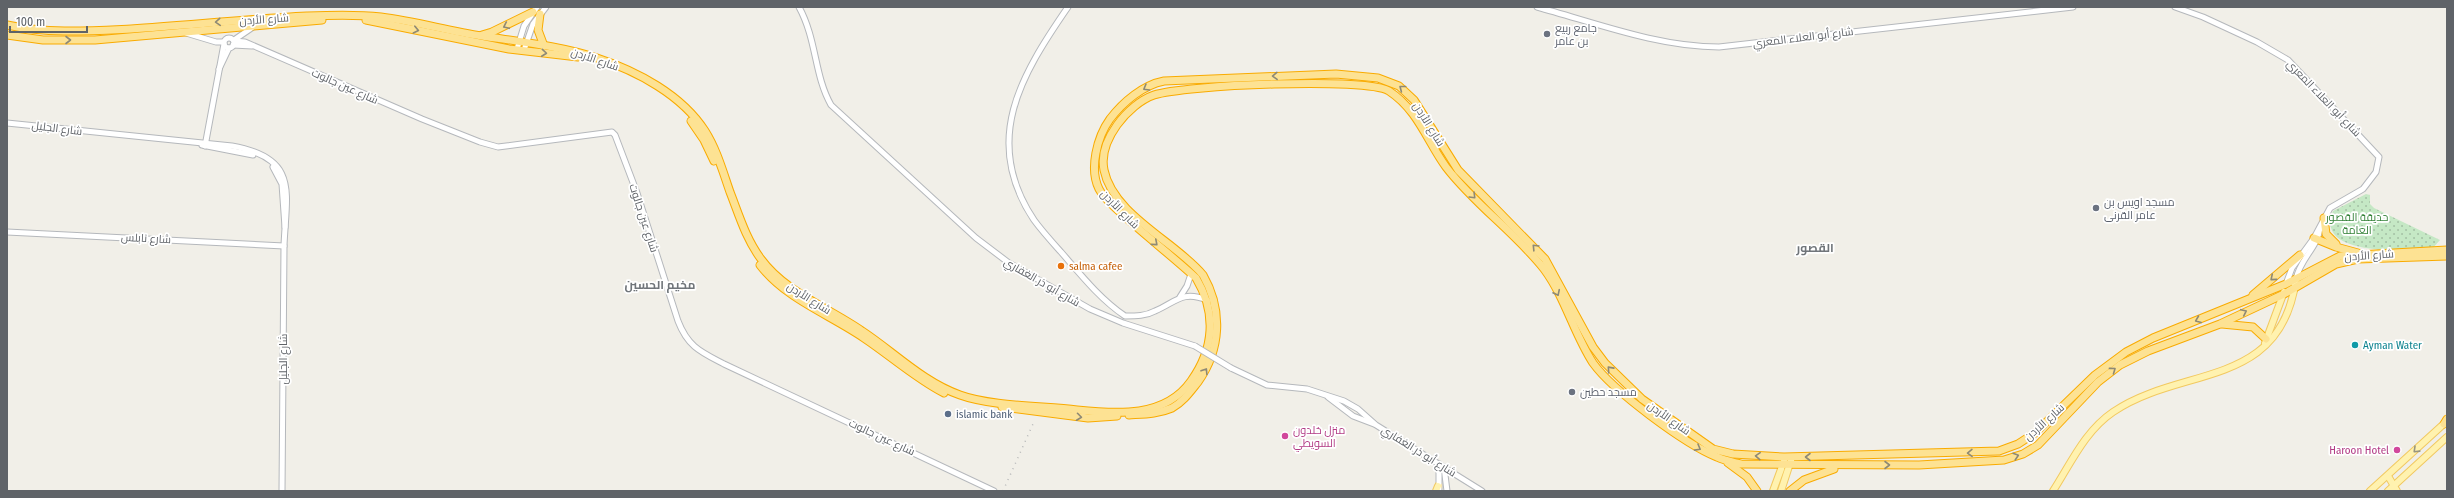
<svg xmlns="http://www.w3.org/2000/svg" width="2454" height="498" viewBox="0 0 2454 498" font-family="'Fira Sans Condensed',Cairo,sans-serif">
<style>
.grass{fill:url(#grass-dots)}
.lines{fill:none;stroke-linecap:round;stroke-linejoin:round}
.minor-casing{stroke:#b5b8bc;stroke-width:7}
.major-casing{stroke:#f2c960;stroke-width:8}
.highway-casing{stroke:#f9ab00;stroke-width:9}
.minor{stroke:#fff;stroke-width:5}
.major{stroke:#fff2af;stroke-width:6}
.highway{stroke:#fde293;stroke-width:7}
.rail{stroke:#b6b7b8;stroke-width:1.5;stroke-dasharray:1 5;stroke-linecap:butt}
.minor-bridge-casing{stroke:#b5b8bc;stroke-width:7;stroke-linecap:butt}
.minor-bridge{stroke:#fff;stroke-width:5}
.oneway{stroke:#8e8975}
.oneway2{stroke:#979581}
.worship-dot{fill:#6b7280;stroke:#fff;stroke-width:1.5}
.food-dot{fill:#e8710a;stroke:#fff;stroke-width:1.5}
.culture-dot{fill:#0f9aa8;stroke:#fff;stroke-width:1.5}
.service-dot{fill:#5c6f8a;stroke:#fff;stroke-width:1.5}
.hotel-dot{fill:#d1479c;stroke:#fff;stroke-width:1.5}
.labels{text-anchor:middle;stroke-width:3.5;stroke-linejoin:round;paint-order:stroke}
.street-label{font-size:11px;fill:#5f6368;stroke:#fff}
.worship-label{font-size:11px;fill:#5b616d;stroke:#fff;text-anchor:start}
.park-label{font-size:11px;fill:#348238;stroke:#fff}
.food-label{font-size:11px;fill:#c56008;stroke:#fff;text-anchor:start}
.culture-label{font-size:11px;fill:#0d838f;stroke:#fff;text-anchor:start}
.service-label{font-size:11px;fill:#4e5e75;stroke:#fff;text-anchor:start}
.hotel-label{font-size:11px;fill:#b23c85;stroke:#fff;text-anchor:start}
.neighbourhood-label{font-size:12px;font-weight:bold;fill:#70757a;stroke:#fff}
</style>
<defs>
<pattern id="grass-dots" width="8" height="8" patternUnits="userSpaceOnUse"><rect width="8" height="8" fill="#c5e8c5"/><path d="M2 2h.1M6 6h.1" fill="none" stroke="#a3c0a4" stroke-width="1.8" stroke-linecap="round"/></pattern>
</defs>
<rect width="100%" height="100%" fill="#f1efe8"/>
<path class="grass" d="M2366,194L2370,195V204L2374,208L2440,240L2432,249C2410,250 2313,258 2333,211Z"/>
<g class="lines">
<g class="minor-casing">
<g id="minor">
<path d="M799,7C817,40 814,75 831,105L976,238L1009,263L1090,309L1123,323L1195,346"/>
<path d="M1068,7C1021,75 981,141 1034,220C1042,231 1052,242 1061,252C1081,275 1100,299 1125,316C1136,316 1146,316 1155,311C1176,302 1182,290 1207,300"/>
<path d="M1537,7C1596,23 1658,47 1719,47L2073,7"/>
<polyline points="2175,7 2203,17 2257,42 2288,60 2379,157 2376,172 2363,189 2330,208 2314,238 2292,268 2286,284"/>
<polyline points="186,33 216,42 223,42"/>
<circle cx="229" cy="43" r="5"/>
<polyline points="234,40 253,27"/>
<path d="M234,41L245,42L422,119L480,142L498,147L612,132L615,135L637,193L678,321C688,347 701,352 724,364L994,491"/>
<polyline points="233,45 252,46"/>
<polyline points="517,49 524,26 537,7"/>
<polyline points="524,50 533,24 546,7"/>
<polyline points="219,69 229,48"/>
<path d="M7,123L232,146C300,158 286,193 284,246L282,491"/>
<polyline points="202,145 253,155"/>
<polyline points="205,146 224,44"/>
<polyline points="273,167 282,184 285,227"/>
<polyline points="7,232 284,246"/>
<path d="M2296,279C2300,259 2318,247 2320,228"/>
<polyline points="1180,297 1187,286 1191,274"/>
<polyline points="1231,368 1267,385 1307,389 1344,401 1358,409 1376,425 1482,491"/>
<polyline points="1328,397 1353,416 1374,424"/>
<polyline points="1444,467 1447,491"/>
<polyline points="1439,489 1439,464"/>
</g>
</g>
<g class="major-casing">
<g id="major">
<polyline points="2265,343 2284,292"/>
<polyline points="2388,476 2397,491"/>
<polyline points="1436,491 1438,486"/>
<polyline points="1773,491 1784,461"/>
<polyline points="1781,491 1792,457"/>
<path d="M2053,491C2071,463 2085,431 2113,412C2182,365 2281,390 2296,279"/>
<polyline points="2370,491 2447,421"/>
<polyline points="2388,491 2447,437"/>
</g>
</g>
<g class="highway-casing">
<g id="highway">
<polyline points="540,14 538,30 544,46"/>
<polyline points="366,20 509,49 578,57"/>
<path d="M7,25C48,34 90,31 131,29C190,25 249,19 307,16C332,15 356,14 381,17C415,21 448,31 482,36C521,42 560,46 597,58C637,71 682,95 705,131C717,150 723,172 730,192C739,215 746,239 761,259C785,292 829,308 862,331C894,352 923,382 960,395C990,406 1043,406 1077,410C1117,414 1165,418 1191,381C1214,349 1217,313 1196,278C1172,256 1146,236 1122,214C1114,206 1104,199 1099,189C1089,169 1097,137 1110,119C1123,102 1143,85 1164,81L1336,74L1378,78L1399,86L1414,100L1458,170L1545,259L1593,347L1605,363L1642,399L1713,449L1733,454L1784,457L1999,451L2018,444L2035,433L2095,375L2126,352L2153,338L2286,284L2340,256L2447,250"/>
<polyline points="7,35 43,40 95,40 322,20"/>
<polyline points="482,35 492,32 533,12"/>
<polyline points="691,121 704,140 714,161"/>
<polyline points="2324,218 2326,234 2336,244"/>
<polyline points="2314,238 2336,247 2358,253"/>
<path d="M760,265C786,299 829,314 864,338C891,356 915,378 944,393"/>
<polyline points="2253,295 2300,255"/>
<polyline points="2222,324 2253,327 2266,339"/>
<polyline points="1002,407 1088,418 1117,416"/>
<path d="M1129,415C1144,414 1158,414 1172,408C1183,402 1190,392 1198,382C1221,349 1223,310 1203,275C1176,242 1113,215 1104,170C1098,141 1128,104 1154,95C1183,85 1367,77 1389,91C1418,110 1427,141 1446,167C1475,205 1515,232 1544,269C1565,297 1574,334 1593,363C1613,391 1685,444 1717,457C1725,461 1733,462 1741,464L1919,465L2004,460L2023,454L2038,445L2098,382L2120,365L2148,351L2220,324L2284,294L2336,264L2358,259L2447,256"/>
<polyline points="2444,424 2447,419"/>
<polyline points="1728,463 1747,477 1757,491"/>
<polyline points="1790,491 1804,480 1834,469"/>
</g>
</g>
<use href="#minor" class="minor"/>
<use href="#major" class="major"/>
<use href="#highway" class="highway"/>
<polyline class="rail" points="1003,491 1033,424"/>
<g class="minor-bridge-casing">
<polyline id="minor-bridge" points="1195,346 1231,368"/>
</g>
<use href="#minor-bridge" class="minor-bridge"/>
</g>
<defs><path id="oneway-chevron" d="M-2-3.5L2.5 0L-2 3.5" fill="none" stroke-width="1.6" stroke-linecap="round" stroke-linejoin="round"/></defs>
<g class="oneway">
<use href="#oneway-chevron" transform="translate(218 22) rotate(176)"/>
<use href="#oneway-chevron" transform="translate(506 26) rotate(155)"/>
<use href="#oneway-chevron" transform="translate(416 30) rotate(13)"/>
<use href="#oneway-chevron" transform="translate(68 40)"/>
<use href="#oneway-chevron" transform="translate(544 53) rotate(6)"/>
<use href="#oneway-chevron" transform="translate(1275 76) rotate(178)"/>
<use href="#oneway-chevron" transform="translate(1146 88) rotate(150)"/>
<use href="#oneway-chevron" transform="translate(1402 88) rotate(-142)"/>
<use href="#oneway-chevron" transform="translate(1473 196) rotate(45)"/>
<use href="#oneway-chevron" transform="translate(1155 243) rotate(41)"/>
<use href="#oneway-chevron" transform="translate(1535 247) rotate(-134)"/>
<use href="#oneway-chevron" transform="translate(2273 278) rotate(140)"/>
<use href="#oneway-chevron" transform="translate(1557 293) rotate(64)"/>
<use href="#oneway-chevron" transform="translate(2244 312) rotate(-25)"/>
<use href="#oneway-chevron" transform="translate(2198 320) rotate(158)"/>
<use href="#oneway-chevron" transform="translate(1610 369) rotate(-132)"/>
<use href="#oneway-chevron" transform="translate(2113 370) rotate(-36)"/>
<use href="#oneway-chevron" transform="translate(1205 371) rotate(-58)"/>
<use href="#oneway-chevron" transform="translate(1079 417) rotate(7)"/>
<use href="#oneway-chevron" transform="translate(1698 448) rotate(29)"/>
<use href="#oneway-chevron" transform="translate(1970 453) rotate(179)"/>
<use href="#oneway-chevron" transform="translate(1758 456) rotate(-177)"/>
<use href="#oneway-chevron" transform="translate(2016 456) rotate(-18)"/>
<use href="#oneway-chevron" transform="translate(1808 457) rotate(-180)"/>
<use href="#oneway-chevron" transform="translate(1887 465)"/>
</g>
<use class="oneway2" href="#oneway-chevron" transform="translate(2416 450) rotate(136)"/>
<g class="worship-dot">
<circle cx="1547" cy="34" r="4"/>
<circle cx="2096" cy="208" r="4"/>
<circle cx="1572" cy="392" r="4"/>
</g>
<circle class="food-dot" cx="1061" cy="266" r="4"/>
<circle class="culture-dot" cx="2355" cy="345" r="4"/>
<circle class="service-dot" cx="948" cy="414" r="4"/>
<g class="hotel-dot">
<circle cx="1285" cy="436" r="4"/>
<circle cx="2397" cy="450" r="4"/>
</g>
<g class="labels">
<g class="street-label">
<text transform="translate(264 19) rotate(-4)" y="4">شارع الأردن</text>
<text transform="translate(1803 37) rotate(-7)" y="4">شارع أبو العلاء المعري</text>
<text transform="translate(595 59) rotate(19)" y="4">شارع الأردن</text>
<text transform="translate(345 86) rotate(24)" y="4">شارع عين جالوت</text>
<text transform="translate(2324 98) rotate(46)" y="4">شارع أبو العلاء المعري</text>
<text transform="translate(1429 124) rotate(58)" y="4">شارع الأردن</text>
<text transform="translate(57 128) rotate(7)" y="4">شارع الجليل</text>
<text transform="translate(1120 209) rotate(45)" y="4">شارع الأردن</text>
<text transform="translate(644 218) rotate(72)" y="4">شارع عين جالوت</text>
<text transform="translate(146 238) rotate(3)" y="4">شارع نابلس</text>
<text transform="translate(2369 255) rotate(-4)" y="4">شارع الأردن</text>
<text transform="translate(1042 282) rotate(30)" y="4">شارع أبو ذر الغفاري</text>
<text transform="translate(809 298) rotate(32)" y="4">شارع الأردن</text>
<text transform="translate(283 359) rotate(-90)" y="4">شارع الجليل</text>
<text transform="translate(1669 418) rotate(35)" y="4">شارع الأردن</text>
<text transform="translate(2044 422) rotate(-42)" y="4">شارع الأردن</text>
<text transform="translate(882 437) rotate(25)" y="4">شارع عين جالوت</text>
<text transform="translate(1419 451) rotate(32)" y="4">شارع أبو ذر الغفاري</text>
</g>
<g class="worship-label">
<text x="1555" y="32">جامع ربيع<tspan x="1555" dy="13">بن عامر</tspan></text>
<text x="2104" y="206">مسجد اويس بن<tspan x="2104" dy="13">عامر القرنى</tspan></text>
<text x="1580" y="396">مسجد حطين</text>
</g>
<g class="park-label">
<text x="2357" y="221">حديقة القصور<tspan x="2357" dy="13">العامة</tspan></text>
</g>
<g class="food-label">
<text x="1069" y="270">salma cafee</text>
</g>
<g class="culture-label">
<text x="2363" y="349">Ayman Water</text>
</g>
<g class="service-label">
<text x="956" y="418">islamic bank</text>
</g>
<g class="hotel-label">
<text x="1293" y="434">منزل خلدون<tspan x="1293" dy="13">السويطي</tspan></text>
<text x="2389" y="454" text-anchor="end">Haroon Hotel</text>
</g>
<g class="neighbourhood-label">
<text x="1815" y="252">القصور</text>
<text x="660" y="289">مخيم الحسين</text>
</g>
</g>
<rect width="2454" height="498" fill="none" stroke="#5f6368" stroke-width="16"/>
<path d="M10 26v6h77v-6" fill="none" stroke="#5f6368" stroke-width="2"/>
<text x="16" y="26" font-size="12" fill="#5f6368" stroke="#ffffff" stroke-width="3" paint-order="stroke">100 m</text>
</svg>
